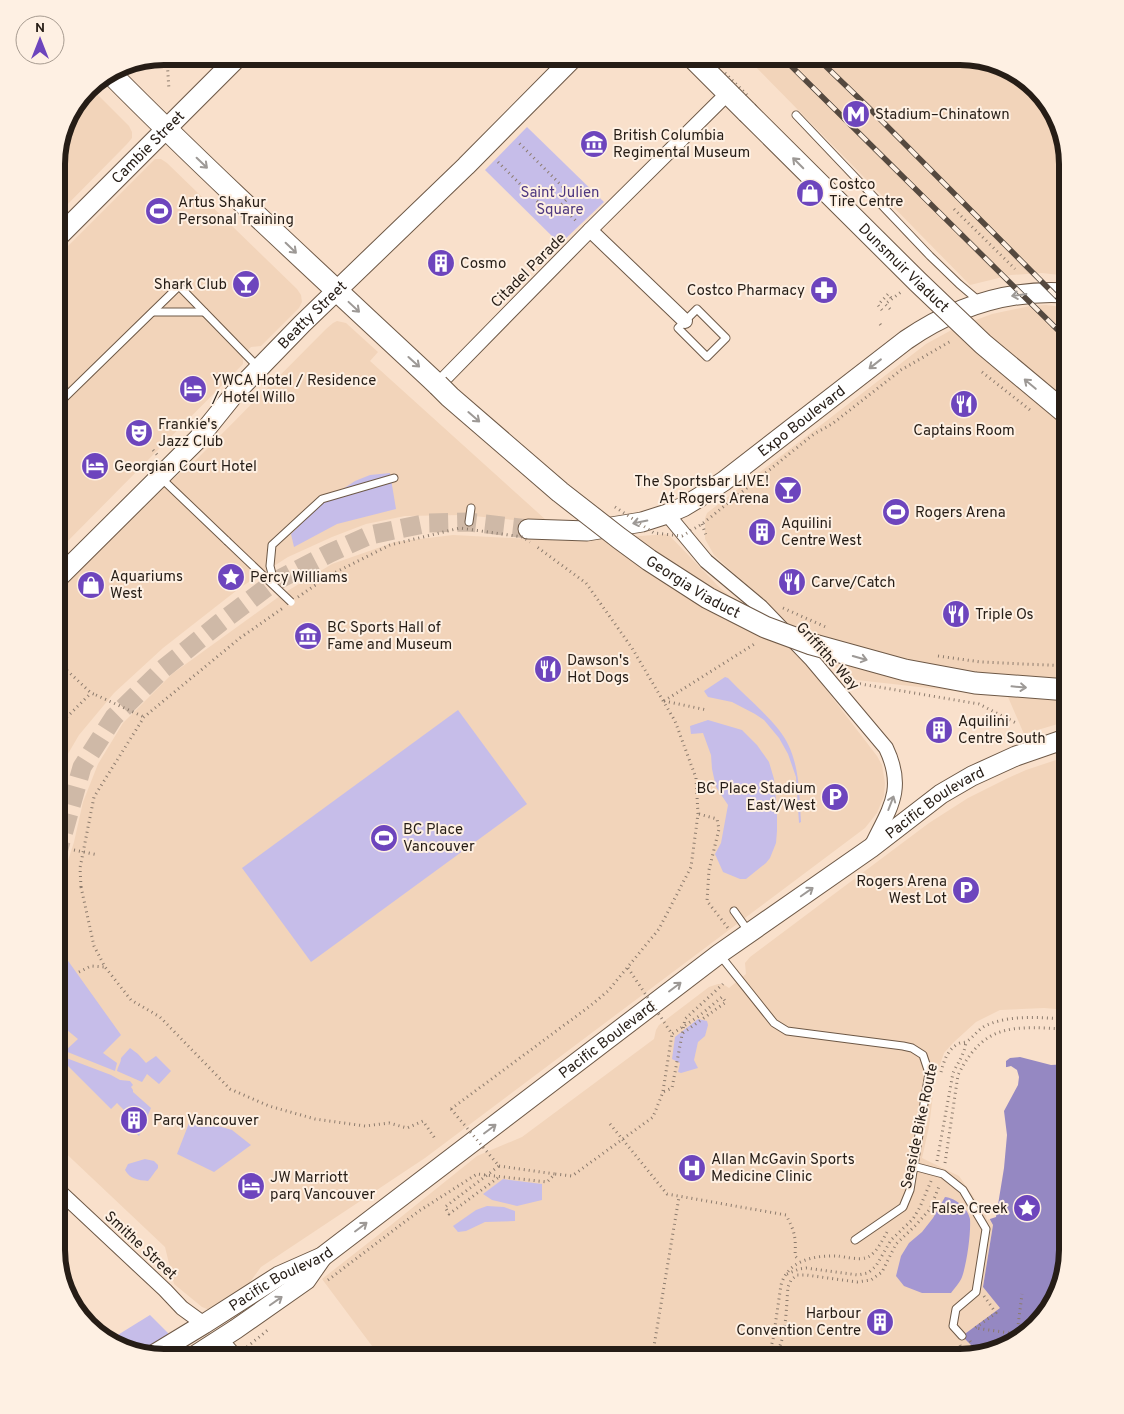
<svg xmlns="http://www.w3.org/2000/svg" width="1124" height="1414" viewBox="0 0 1124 1414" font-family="Overpass,sans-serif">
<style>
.built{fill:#f2d4ba}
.green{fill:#c6bde9}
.forest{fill:#a497d2}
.water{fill:#9588c2}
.pier{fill:#f9e0cb}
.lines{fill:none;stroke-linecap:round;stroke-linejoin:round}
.secondary-tunnel{stroke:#cfb9a7;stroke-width:19;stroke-dasharray:19 9;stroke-linecap:butt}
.lane-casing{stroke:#6d5846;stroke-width:9}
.street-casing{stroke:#6d5846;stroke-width:16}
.secondary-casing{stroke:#6d5846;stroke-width:21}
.primary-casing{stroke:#6d5846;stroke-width:23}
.path{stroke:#8c7b6d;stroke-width:3;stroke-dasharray:1 4;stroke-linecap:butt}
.lane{stroke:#fff;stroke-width:7}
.street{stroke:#fff;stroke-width:14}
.secondary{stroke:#fff;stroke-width:19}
.primary{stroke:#fff;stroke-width:21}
.rail-casing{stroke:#55493f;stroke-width:5.5}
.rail{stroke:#fef0e3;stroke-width:4;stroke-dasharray:11;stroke-linecap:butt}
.lane-bridge-casing{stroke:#6d5846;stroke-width:9;stroke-linecap:butt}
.primary-bridge-casing{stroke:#6d5846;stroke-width:23;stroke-linecap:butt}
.path-bridge{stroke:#8c7b6d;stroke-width:3;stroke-dasharray:1 4;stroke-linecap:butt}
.lane-bridge{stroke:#fff;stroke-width:7}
.primary-bridge{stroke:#fff;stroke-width:21}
.oneway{stroke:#9d9996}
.labels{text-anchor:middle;stroke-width:4;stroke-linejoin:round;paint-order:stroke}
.poi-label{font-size:15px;fill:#261d16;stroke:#fef0e3;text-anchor:start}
.street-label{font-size:15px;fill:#261d16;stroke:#fef0e3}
.park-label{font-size:15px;fill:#4e3880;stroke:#fef0e3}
.rim{fill:none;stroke:#261d16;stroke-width:6}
</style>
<rect width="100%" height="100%" fill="#f9e0cb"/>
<g class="built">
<polygon points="745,56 966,56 1014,71 1050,105 1068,164 1068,276 1042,273 1011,275 970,285"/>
<polygon points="90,87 129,126 132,132 132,138 127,144 56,216 57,157 68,116"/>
<polygon points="155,159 161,159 167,163 297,289 301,295 302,302 299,308 261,346 251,347 243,355 243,364 56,553 56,258"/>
<polygon points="1046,305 1068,308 1068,721 1024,734 1008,697 848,679 714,555 705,539 705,518 707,513 926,344 957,327 992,314 1030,306"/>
<polygon points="337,321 346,323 378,352 370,361 546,520 514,520 463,515 405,516 366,524 332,537 288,557 241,587 163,648 114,693 79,735 62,764 56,783 56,592 149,499 197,459 326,329 333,323"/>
<polygon points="668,534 719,587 764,624 792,645 877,756 882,765 885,783 884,796 877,813 865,828 425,1158 261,1267 247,1286 211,1309 207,1309 202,1307 174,1284 165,1247 56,1144 56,898 74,842 83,802 98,764 123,723 172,674 284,593 332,564 395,542 453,535 569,541"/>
<polygon points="1068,756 1068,1010 1044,1008 1000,1010 976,1022 954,1042 944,1053 935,1079 929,1127 922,1158 959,1176 993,1225 983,1287 1001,1308 962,1336 973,1347 974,1354 960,1358 381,1358 322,1279 391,1225 477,1156 522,1137 654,1039 656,1030 659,1025 709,987 718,984 723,984 729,988 746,974 745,963 750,957 929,823 968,798 1006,779 1026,770"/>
</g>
<g class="green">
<polygon points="527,127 604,202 560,244 485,170"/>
<polygon points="390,473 396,509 337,524 294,547 291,534 323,502 355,481 370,475"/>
<path d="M725,677L728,678C744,695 765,712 779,730C800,756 799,791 801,822L799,823L796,777L788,754L779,738L764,720L755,714L732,702L708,697L704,691Z"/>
<polygon points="458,710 527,804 311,962 242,868"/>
<polygon points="708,720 742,730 757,745 769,762 774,779 777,810 777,831 776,843 770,858 766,863 746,879 740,879 723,872 715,854 721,843 728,805 716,787 712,769 711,755 703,733 691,734 690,726"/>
<polygon points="66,958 121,1035 103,1053 117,1063 115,1071 65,1051 78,1039 56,1021 56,1009 64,1010 58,1003 61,993 56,997 56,965"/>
<polygon points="698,1019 707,1021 708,1025 705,1036 698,1042 694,1060 698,1068 681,1073 678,1072 680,1063 672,1059 675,1037"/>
<path d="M130,1048L138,1054L146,1063L156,1056L171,1071L159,1084L147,1074L142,1082L117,1071C118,1066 121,1063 121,1058Z"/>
<polygon points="61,1056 111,1075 120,1080 130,1081 133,1085 131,1087 133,1090 133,1092 151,1108 139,1136 122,1120 127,1113 117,1103 111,1109 59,1057"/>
<polygon points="191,1118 232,1130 251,1145 214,1172 177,1154"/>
<path d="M145,1159L154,1161L158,1165V1168C154,1172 152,1177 148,1181C138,1180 130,1179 125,1170L128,1164Z"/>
<polygon points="503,1179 542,1184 542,1200 517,1206 492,1200 483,1194"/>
<polygon points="487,1206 504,1207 515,1211 515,1221 485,1222 466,1231 458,1232 453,1226 476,1210"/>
<polygon points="150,1315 169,1334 141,1351 111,1343 108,1341"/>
</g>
<path class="forest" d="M945,1197C955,1198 968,1208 970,1219C971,1233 967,1263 962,1277C960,1282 955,1288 951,1293H922L904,1286L896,1276L901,1256L909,1243L922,1232L933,1218Z"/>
<polygon class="water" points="1020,1057 1051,1065 1068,1064 1068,1250 1053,1303 1019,1340 974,1354 973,1347 962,1336 1000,1308 983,1287 993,1225 988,1216 1001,1111 1014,1081 1013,1073 1006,1067 1006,1061 1010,1058"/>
<polygon class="pier" points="1011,1066 1017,1070 1019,1077 1018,1085 1004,1111 1007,1135 1004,1168 996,1217 987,1220 986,1216 984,1200 999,1111 1012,1081 1011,1074 1003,1068"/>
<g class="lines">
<polyline class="secondary-tunnel" points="56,859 82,767 114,717 163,669 221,622 274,582 330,553 370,535 428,523 469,522 528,529"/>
<g class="lane-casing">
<g id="lane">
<polyline points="796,115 930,256 959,284 979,301"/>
<polygon points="697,309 726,338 707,357 678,328"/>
<polyline points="153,312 204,312"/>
<polyline points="56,406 179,286 258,367"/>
<polyline points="160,477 227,541"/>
<polyline points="469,522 471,508"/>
<polyline points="274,582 270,566 272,545 322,499 394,478"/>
<polyline points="734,911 749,932"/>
<polyline points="719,954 774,1023 787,1031 903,1046 912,1048 923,1055 929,1073 910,1190 903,1207 855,1240"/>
<polyline points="913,1166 943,1174 963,1190 986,1229 976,1292 956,1309 953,1326 962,1336"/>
</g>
</g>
<g class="street-casing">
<g id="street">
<polyline points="590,230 685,321"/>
<polyline points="438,385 590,230 727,94"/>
<path d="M667,514L706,561L761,607L812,660L886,748C906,790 889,809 871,847"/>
<polyline points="56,1165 56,1159"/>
<polyline points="56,1188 165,1290 182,1308 204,1324"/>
<polyline points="220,1339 237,1358"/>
</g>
</g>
<g class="secondary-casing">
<g id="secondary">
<path id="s1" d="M56,239L239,56"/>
<path id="s2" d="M528,529L587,531L642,522L667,514L683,507L698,498L724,481L906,340C954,307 1009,289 1068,293"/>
<path id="s3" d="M56,580L198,439L235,393L302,324L466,166L575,56"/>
<path id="s4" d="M153,1355L204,1324L279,1276L322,1257L719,954L871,848L941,794L972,776L1016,756L1068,738"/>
<polyline points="191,1358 236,1329 306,1280 322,1257"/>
</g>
</g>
<g class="primary-casing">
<g id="primary">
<polyline points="691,56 747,112"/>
<path d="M110,73C216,180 328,282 438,385"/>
</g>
</g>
<g class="path">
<polyline points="165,56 167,59 169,90"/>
<polyline points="833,56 836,60 840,56"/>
<polyline points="498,162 551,215 571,195 518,142"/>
<polyline points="561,205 576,221"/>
<polyline points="954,209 1015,269"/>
<polyline points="890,309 885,304 901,292"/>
<polyline points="882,310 878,305 888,294 892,299"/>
<polyline points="880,324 883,328"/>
<polyline points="982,372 1030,410"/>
<polyline points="1057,431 1068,439"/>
<polyline points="153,450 159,457"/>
<polyline points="702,524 707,538"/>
<polyline points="56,604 65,595"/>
<polyline points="783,608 828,628"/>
<polyline points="938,656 981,662 1068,666"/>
<polyline points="56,660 91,693 96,695"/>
<polyline points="855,683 979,704 1018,724"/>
<polyline points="664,701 756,643"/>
<polyline points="664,701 707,710"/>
<polyline points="56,728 91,693"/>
<polyline points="699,814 717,819 719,829 709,870 707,901 728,928"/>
<polyline points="74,850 98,855"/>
<polyline points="81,887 94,946 105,967 131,1000 160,1017 230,1089 269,1106 315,1119 365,1126 389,1123 407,1128 423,1121 436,1140"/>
<polyline points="79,972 91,966 105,967"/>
<path d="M941,1072C944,1061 947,1050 958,1044C961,1042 963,1043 966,1042C974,1037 978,1029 987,1025C1013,1014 1041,1018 1068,1019"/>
<polyline points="663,1091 672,1034"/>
<polyline points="451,1109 590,1006 608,991 659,929 691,867 698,814 696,778 675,721 632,648 586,583 537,547"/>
<path d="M610,1124L667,1194L786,1215C795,1232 796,1237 795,1256L799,1260"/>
<path d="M937,1161L953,1073C958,1062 965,1054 966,1041"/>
<path d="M945,1163L958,1075C985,1021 1015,1027 1068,1029"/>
<polyline points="499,1166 555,1174"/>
<polyline points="787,1274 799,1269 806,1268 858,1275 868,1273 876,1266 891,1240 913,1219 920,1207 931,1181"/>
<polyline points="328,1280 419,1211 477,1174 547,1182 555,1174 572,1176 653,1117 663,1092 672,1088 685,1019 723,984"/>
<polyline points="1057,1291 1058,1279"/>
<polyline points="984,1296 996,1313 975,1328 1024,1335"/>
<polyline points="1017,1334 1022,1294"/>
<polyline points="970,1341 972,1344 975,1353"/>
<polyline points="1013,1342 1014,1334"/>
<polyline points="960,1345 965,1356"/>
<polyline points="247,1347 269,1329"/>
<polyline points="652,1358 679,1197"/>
<path d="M669,1358C681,1353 692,1356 705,1358"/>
<path d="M759,1358L770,1350L773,1340L781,1285C788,1260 815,1255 838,1256C845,1257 859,1260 865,1258C875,1256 882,1241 887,1232"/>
<path d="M772,1358C787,1345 786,1306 788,1287L791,1280L797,1275H806L857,1282L871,1280L882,1272L896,1244L916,1225L930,1209L940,1184"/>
</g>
<use href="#lane" class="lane"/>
<use href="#street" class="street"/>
<use href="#secondary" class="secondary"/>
<use href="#primary" class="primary"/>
<g class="rail-casing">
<g id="rail">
<polyline points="781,56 1068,340"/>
<polyline points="815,56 868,107 1068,308"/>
</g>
</g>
<use href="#rail" class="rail"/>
<g class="lane-bridge-casing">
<polyline id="lane-bridge" points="227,541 291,602"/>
</g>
<g class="primary-bridge-casing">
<g id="primary-bridge">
<path id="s5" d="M747,112L918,282L983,344L1068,415"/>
<path id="s6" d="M438,385L450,397L560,492L619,538L649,560L708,598L765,627L811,644L905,670L975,683L1068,690"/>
</g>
</g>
<g class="path-bridge">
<polyline points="725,73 747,95"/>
<polyline points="615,507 654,533 682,536 702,524 814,434 832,424 901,370 951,341"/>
<polyline points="298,597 330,575 390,545 460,528 523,537 530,542"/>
<polyline points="96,695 144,717"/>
<polyline points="81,887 80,868 94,797 144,717 240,638 283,608"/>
<polyline points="628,968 672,1034 699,1016 722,997 726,1002 683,1033"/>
<polyline points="451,1109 499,1166 445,1207 449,1214 499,1177"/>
</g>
<use href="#lane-bridge" class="lane-bridge"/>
<use href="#primary-bridge" class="primary-bridge"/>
</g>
<defs><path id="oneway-shaft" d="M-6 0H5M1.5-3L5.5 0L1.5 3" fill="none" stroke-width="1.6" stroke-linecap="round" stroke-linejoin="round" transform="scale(1.25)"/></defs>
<g class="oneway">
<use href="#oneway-shaft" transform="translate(202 163) rotate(44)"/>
<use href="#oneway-shaft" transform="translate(798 163) rotate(-135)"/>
<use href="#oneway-shaft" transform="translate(291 248) rotate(44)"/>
<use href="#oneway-shaft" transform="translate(1019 295) rotate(172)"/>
<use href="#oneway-shaft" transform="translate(354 307) rotate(43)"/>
<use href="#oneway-shaft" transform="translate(414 362) rotate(42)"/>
<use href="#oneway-shaft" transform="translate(875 364) rotate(142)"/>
<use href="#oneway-shaft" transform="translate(1030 384) rotate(-140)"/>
<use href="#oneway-shaft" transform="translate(474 417) rotate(41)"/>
<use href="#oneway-shaft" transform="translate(640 522) rotate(169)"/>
<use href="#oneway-shaft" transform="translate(860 658) rotate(16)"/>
<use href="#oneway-shaft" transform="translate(1019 687) rotate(5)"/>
<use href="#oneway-shaft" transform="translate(891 803) rotate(-69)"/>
<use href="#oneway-shaft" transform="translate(807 892) rotate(-35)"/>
<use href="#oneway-shaft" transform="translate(675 987) rotate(-37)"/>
<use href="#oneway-shaft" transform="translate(490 1129) rotate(-37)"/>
<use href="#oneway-shaft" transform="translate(361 1227) rotate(-37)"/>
<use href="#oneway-shaft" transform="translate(276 1301) rotate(-35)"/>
</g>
<defs>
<g id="metro-disc" transform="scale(1.4375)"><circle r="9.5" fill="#6d45bd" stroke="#fef0e3"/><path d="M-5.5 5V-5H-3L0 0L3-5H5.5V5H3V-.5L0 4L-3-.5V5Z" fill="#fff"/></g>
<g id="museum-disc" transform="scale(1.4375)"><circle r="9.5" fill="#6d45bd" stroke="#fef0e3"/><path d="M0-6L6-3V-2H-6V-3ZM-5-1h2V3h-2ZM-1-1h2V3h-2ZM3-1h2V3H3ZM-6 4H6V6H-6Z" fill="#fff"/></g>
<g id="shop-disc" transform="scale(1.4375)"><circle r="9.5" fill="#6d45bd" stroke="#fef0e3"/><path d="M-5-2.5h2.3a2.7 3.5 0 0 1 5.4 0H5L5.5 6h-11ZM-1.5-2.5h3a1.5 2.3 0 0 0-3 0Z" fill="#fff"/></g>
<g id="stadium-disc" transform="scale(1.4375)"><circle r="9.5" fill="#6d45bd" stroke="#fef0e3"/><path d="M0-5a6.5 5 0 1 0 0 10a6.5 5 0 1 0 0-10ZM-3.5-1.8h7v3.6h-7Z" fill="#fff"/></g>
<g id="building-disc" transform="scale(1.4375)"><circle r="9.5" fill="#6d45bd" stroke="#fef0e3"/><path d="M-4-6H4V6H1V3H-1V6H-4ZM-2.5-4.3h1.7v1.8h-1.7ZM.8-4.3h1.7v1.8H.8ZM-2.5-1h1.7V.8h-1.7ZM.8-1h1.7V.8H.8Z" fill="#fff"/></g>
<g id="bar-disc" transform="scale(1.4375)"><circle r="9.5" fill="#6d45bd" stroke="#fef0e3"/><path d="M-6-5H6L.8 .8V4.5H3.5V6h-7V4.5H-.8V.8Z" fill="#fff"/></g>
<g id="pharmacy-disc" transform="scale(1.4375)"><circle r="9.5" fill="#6d45bd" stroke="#fef0e3"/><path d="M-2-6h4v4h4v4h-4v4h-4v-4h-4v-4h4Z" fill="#fff"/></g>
<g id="hotel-disc" transform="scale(1.4375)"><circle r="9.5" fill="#6d45bd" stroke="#fef0e3"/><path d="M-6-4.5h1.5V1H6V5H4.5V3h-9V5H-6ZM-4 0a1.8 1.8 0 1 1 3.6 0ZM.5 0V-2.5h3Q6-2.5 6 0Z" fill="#fff"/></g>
<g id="restaurant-disc" transform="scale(1.4375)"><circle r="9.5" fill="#6d45bd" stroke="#fef0e3"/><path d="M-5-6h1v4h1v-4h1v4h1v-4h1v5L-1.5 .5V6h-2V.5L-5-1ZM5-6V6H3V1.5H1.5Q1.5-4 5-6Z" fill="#fff"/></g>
<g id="theatre-disc" transform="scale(1.4375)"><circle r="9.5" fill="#6d45bd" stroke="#fef0e3"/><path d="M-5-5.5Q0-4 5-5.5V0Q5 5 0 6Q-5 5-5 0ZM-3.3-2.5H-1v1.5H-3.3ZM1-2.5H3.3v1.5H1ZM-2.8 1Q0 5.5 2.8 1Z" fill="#fff"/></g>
<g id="sight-disc" transform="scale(1.4375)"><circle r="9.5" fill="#6d45bd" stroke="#fef0e3"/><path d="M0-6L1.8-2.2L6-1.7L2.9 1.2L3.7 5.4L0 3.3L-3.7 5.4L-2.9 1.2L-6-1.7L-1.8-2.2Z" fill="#fff"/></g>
<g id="parking-disc" transform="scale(1.4375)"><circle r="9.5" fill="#6d45bd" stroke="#fef0e3"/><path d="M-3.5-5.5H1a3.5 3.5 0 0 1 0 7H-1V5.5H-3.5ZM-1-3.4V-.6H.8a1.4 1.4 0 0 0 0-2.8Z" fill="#fff"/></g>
<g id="hospital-disc" transform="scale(1.4375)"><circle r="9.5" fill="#6d45bd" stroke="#fef0e3"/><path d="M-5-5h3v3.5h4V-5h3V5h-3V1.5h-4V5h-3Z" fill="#fff"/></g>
</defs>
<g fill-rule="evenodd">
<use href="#metro-disc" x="856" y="114"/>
<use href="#museum-disc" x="594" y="144"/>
<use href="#shop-disc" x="810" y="193"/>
<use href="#stadium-disc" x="159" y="211"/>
<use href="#building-disc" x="441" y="263"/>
<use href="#bar-disc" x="246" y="284"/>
<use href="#pharmacy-disc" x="824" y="290"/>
<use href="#hotel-disc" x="193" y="389"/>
<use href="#restaurant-disc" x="964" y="404"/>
<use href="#theatre-disc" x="139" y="433"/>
<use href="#hotel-disc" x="95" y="466"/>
<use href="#bar-disc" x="788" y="490"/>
<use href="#stadium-disc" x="896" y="512"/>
<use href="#building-disc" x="762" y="532"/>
<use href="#sight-disc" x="231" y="577"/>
<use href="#restaurant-disc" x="792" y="582"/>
<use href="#shop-disc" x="91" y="585"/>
<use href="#restaurant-disc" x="956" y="614"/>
<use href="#museum-disc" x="308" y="636"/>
<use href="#restaurant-disc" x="548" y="669"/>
<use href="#building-disc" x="939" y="730"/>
<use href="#parking-disc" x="835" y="797"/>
<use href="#stadium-disc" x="384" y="838"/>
<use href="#parking-disc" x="966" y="890"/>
<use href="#building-disc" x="134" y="1120"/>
<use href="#hospital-disc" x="692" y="1168"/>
<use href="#hotel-disc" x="251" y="1186"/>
<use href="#sight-disc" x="1027" y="1208"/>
<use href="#building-disc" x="880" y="1322"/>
</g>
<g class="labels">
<g class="poi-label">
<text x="875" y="119">Stadium–Chinatown</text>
<text x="613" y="140">British Columbia<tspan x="613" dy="17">Regimental Museum</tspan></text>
<text x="829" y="189">Costco<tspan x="829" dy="17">Tire Centre</tspan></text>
<text x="178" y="207">Artus Shakur<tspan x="178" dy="17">Personal Training</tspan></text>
<text x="460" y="268">Cosmo</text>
<text x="227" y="289" text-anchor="end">Shark Club</text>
<text x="805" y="295" text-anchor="end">Costco Pharmacy</text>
<text x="212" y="385">YWCA Hotel / Residence<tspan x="212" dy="17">/ Hotel Willo</tspan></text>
<text x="158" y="429">Frankie's<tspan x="158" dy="17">Jazz Club</tspan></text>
<text x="964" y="435" text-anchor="middle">Captains Room</text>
<text x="114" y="471">Georgian Court Hotel</text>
<text x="769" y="486" text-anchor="end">The Sportsbar LIVE!<tspan x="769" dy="17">At Rogers Arena</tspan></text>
<text x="915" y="517">Rogers Arena</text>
<text x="781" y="528">Aquilini<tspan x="781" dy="17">Centre West</tspan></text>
<text x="110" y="581">Aquariums<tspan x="110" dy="17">West</tspan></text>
<text x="250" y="582">Percy Williams</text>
<text x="811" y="587">Carve/Catch</text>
<text x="975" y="619">Triple Os</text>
<text x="327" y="632">BC Sports Hall of<tspan x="327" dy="17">Fame and Museum</tspan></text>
<text x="567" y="665">Dawson's<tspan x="567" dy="17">Hot Dogs</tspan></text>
<text x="958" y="726">Aquilini<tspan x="958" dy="17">Centre South</tspan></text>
<text x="816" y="793" text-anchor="end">BC Place Stadium<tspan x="816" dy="17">East/West</tspan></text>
<text x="403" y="834">BC Place<tspan x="403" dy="17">Vancouver</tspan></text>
<text x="947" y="886" text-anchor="end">Rogers Arena<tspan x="947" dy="17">West Lot</tspan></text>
<text x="153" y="1125">Parq Vancouver</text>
<text x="711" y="1164">Allan McGavin Sports<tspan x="711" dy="17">Medicine Clinic</tspan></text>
<text x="270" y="1182">JW Marriott<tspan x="270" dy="17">parq Vancouver</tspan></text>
<text x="1008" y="1213" text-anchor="end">False Creek</text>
<text x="861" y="1318" text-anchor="end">Harbour<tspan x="861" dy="17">Convention Centre</tspan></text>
</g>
<g class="street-label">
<text dy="5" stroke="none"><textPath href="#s1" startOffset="130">Cambie Street</textPath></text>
<text dy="5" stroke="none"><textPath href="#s5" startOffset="221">Dunsmuir Viaduct</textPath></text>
<text transform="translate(528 270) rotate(-45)" y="5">Citadel Parade</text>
<text dy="5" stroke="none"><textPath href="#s3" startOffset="369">Beatty Street</textPath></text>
<text dy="5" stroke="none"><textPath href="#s2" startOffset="305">Expo Boulevard</textPath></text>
<text dy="5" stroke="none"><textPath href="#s6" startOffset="326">Georgia Viaduct</textPath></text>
<text transform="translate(828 656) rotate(48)" y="5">Griffiths Way</text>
<text dy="5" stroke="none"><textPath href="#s4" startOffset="959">Pacific Boulevard</textPath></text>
<text dy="5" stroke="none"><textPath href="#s4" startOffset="554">Pacific Boulevard</textPath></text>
<text transform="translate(919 1126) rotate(-78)" y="5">Seaside Bike Route</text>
<text transform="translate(141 1245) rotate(43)" y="5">Smithe Street</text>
<text dy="5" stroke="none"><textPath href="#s4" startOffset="149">Pacific Boulevard</textPath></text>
</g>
<g class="park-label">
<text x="560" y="197">Saint Julien<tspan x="560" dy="17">Square</tspan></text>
</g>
</g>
<path d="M0 0H1124V1414H0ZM164 65H960A99 99 0 0 1 1059 164V1250A99 99 0 0 1 960 1349H164A99 99 0 0 1 65 1250V164A99 99 0 0 1 164 65Z" fill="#fef0e3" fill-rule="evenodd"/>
<path class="rim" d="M164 65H960A99 99 0 0 1 1059 164V1250A99 99 0 0 1 960 1349H164A99 99 0 0 1 65 1250V164A99 99 0 0 1 164 65Z"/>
<g transform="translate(40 40)"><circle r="24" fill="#fef0e3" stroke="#a89c91"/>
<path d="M0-4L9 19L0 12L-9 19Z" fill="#6d45bd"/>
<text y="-8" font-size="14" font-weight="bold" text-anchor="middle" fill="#261d16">N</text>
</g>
</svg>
